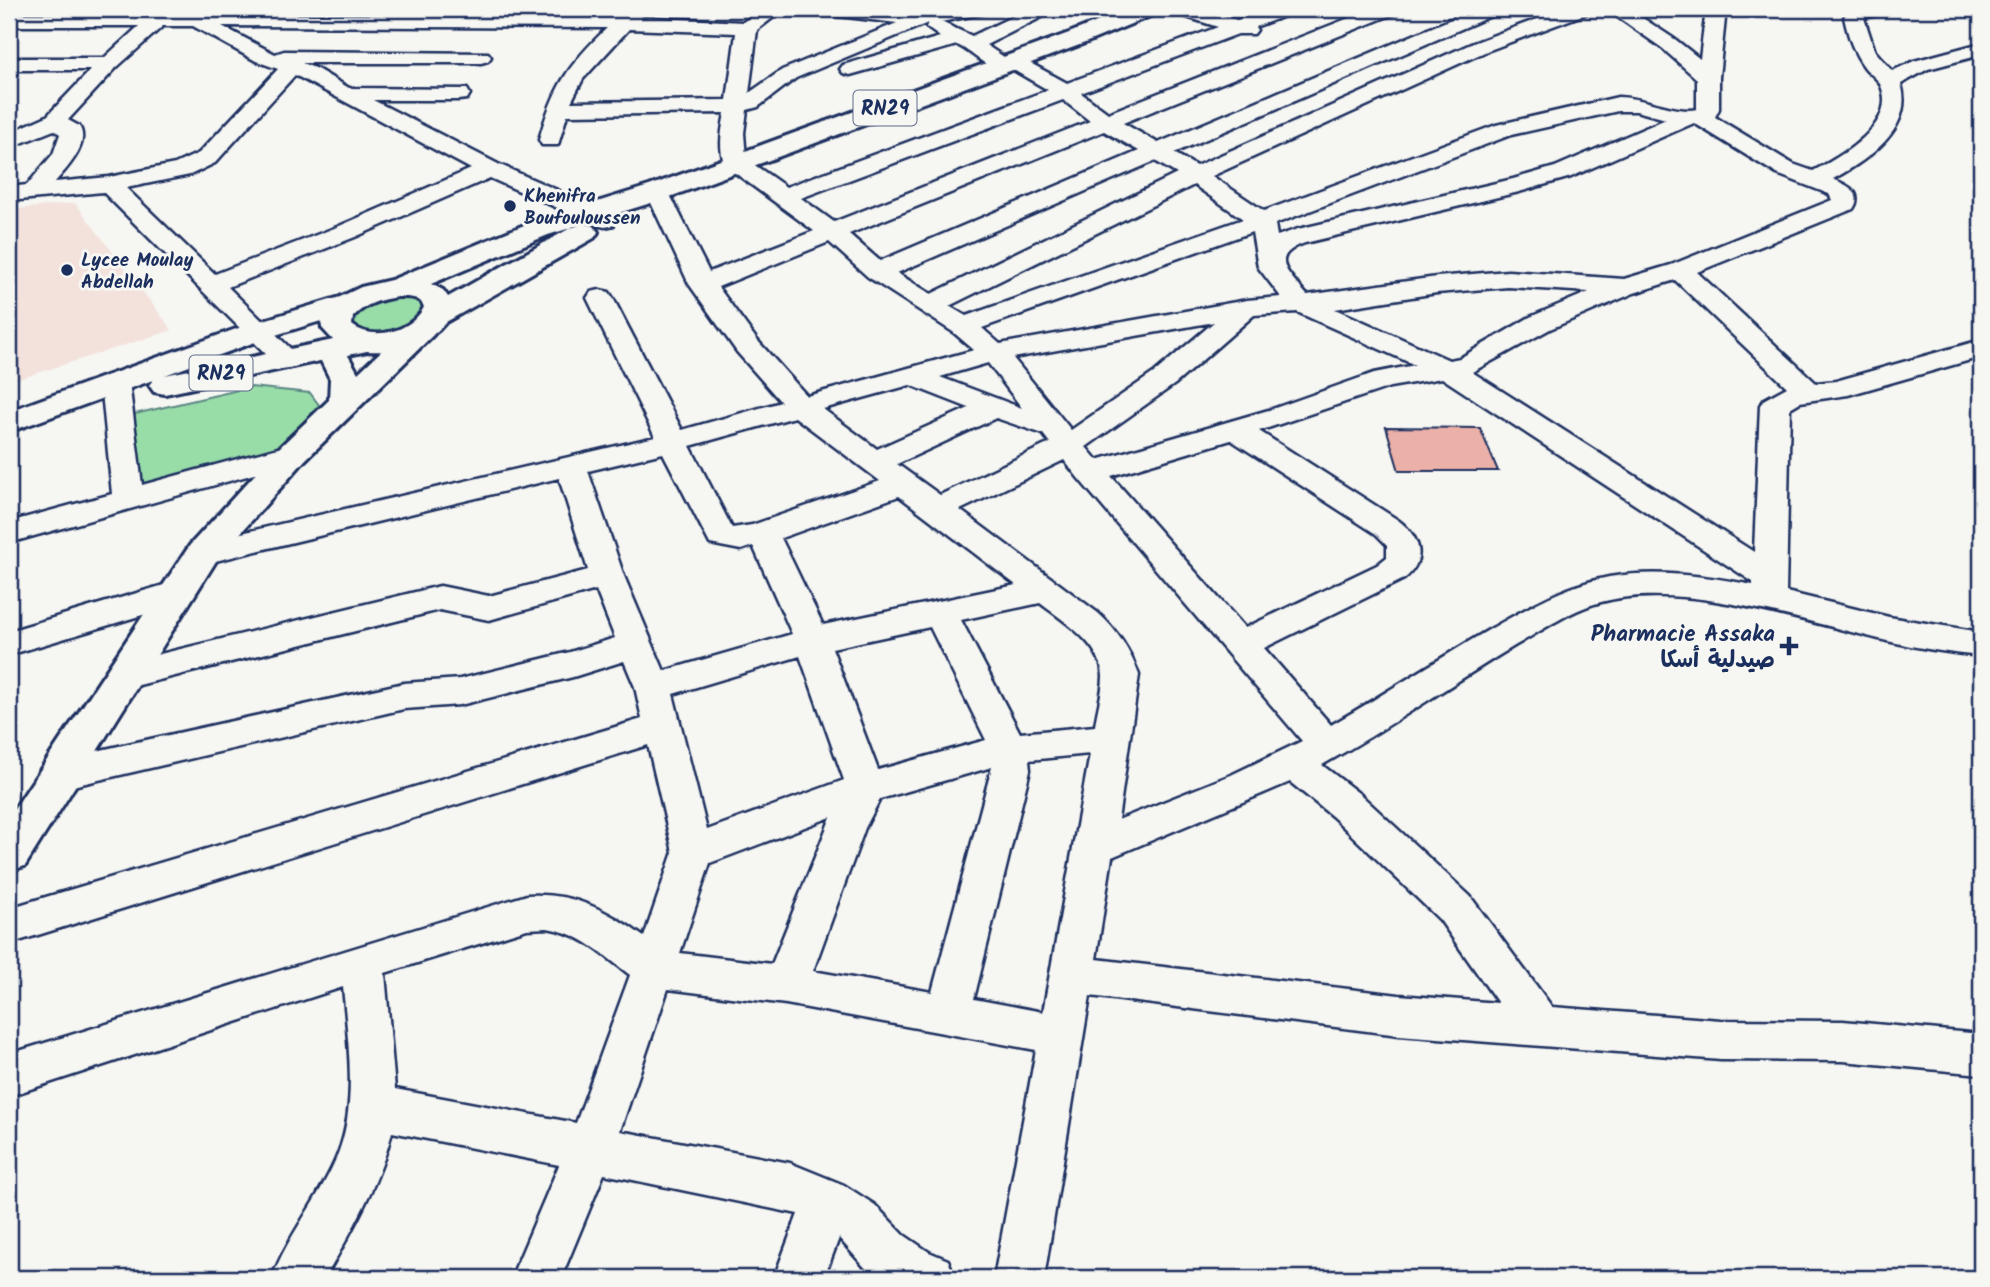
<svg xmlns="http://www.w3.org/2000/svg" width="1990" height="1287" viewBox="0 0 1990 1287" font-family="Kalam,'Playpen Sans Arabic',sans-serif">
<style>
.built{fill:#f3e1dc}
.green{fill:#98dca8;stroke:#5a8683;stroke-width:2}
.building{fill:#ebb0a8;stroke:#1b2f5e;stroke-width:2}
.lines{fill:none;stroke-linecap:round;stroke-linejoin:round}
.street-casing{stroke:#1b2f5e;stroke-width:5}
.secondary-casing{stroke:#1b2f5e;stroke-width:6}
.primary-casing{stroke:#1b2f5e;stroke-width:6}
.street{fill:#f6f6f2;fill-rule:evenodd}
.secondary{fill:#f6f6f2;fill-rule:evenodd}
.primary{fill:#f6f6f2;fill-rule:evenodd}
.poi-dot{fill:#1b2f5e;stroke:#f6f6f2;stroke-width:2.5}
.labels{text-anchor:middle;stroke-width:6;stroke-linejoin:round;paint-order:stroke}
.far-poi-label{font-size:19px;font-weight:bold;fill:#1b2f5e;stroke:#f6f6f2;text-anchor:start}
.shield{fill:#f6f6f2;stroke:#5d6b8a;stroke-width:2}
.shield-label{font-size:21px;font-weight:bold;fill:#1b2f5e}
.poi-label{font-size:23px;font-weight:bold;fill:#1b2f5e;stroke:#f6f6f2;text-anchor:end}
</style>
<rect width="100%" height="100%" fill="#f6f6f2"/>
<filter id="ink" filterUnits="userSpaceOnUse"><feTurbulence type="fractalNoise" baseFrequency=".0143" numOctaves="2"/><feDisplacementMap in="SourceGraphic" scale="14" xChannelSelector="R" yChannelSelector="G"/><feConvolveMatrix kernelMatrix="1 2 1 2 8 2 1 2 1" color-interpolation-filters="sRGB"/></filter>
<g filter="url(#ink)">
<polygon class="built" points="75,203 172,330 9,382 9,210"/>
<g class="green">
<path d="M391,296L413,297L425,306V312C405,328 378,345 353,326L351,320L360,307Z"/>
<polygon points="251,387 310,393 319,405 279,449 137,488 126,416"/>
</g>
<polygon class="building" points="1386,427 1480,428 1498,471 1399,471"/>
<g class="lines">
<g class="street-casing">
<g id="street">
<path d="M628,9H645L647,11L641,17L743,22L762,9H784L757,30L749,93L782,70L897,23L829,15L822,13L819,9L918,12L922,9H989L986,13L941,22L972,36L1028,9H1053L1050,13L986,45L1004,57H1019L1067,83L1218,27L1174,13L1171,9H1200L1237,20L1269,9H1296L1293,13L1255,27L1257,30L1254,34H1238L1081,93L1108,113L1372,9H1399L1396,13L1123,123L1158,143L1475,9H1501L1498,13L1174,153L1196,166L1473,43L1564,9H1591L1588,13L1487,51L1212,176L1264,211L1496,125L1618,97C1643,97 1676,114 1697,109V79L1662,48L1606,9H1629L1676,40L1700,59L1706,9H1726L1719,77V109L1715,117L1793,164L1813,171C1841,157 1900,123 1880,84C1877,78 1869,73 1865,68C1853,52 1848,36 1844,17L1851,9H1888L1885,13L1864,18L1875,51L1892,71L1914,61L1981,43V55L1928,69L1901,84C1915,128 1868,160 1833,179C1847,185 1864,192 1853,209L1697,272L1816,383L1836,381L1981,340V357L1848,395L1800,402L1790,408L1786,592L1889,617L1981,632V656C1950,653 1918,648 1887,641C1805,622 1684,580 1601,602C1570,610 1543,630 1516,645C1451,684 1389,728 1322,765L1361,795L1470,896L1552,1007L1721,1020L1843,1021L1981,1034V1074L1843,1061L1721,1060L1399,1035L1090,996L1044,1278H994L1036,1050L786,1004L668,989L620,1131L790,1163L844,1185L875,1205L904,1235L929,1252L948,1260L955,1278H879L868,1271L839,1238L824,1278H774L798,1214L604,1174L561,1278H511L559,1165L392,1132C379,1184 351,1232 325,1278H272C287,1237 317,1202 335,1161C359,1108 348,1043 343,987L9,1096V1054L527,895C572,892 608,910 644,937L673,852L648,745L9,944V908L642,719L635,687L624,661L573,677L460,705L404,709L60,789L46,784L41,774L46,764L60,759L404,683L460,679L570,652L615,638L596,590L489,620L440,610L123,689L110,685L105,676L110,667L123,663L440,586L489,596L588,570L559,478L203,564L191,561L187,553L191,545L203,542L655,437L587,298L591,292L600,290L609,292L613,298L682,430L781,402L737,352L689,284L646,192L650,187L658,185L666,187L709,272L814,231L727,167C717,153 722,129 725,113L567,115L558,145H542L539,140C553,88 568,65 607,28L222,26L275,54L284,51L488,53L491,57L488,61L481,63H302L317,69L349,88L467,89L470,94L467,99L459,100H373L498,164L614,215L617,220L614,225L605,227L596,225L490,178L355,237L228,287L302,360L298,366L288,368L278,366L103,192L9,201V187L27,185L53,154L60,134L54,130L9,148V133L47,116L91,70H9V58H104L139,26H9V14L619,16ZM928,23L926,27L940,37L843,65L840,69L843,73L850,75L957,45C974,52 992,76 1010,68L1048,90L786,187L746,159L744,133L747,110L758,107L796,78ZM163,26H193L256,61L278,69L199,153L175,164L109,177L55,182C66,169 91,144 79,126L68,120L116,68ZM629,29L736,33L727,100L571,102L583,79ZM295,75L471,169L337,227L215,274L126,188L190,175L215,163ZM1063,100L1090,121L834,222L801,198ZM1618,111H1636L1666,119L1555,167L1513,179L1298,229L1277,236L1275,224L1511,135ZM1694,123L1777,174L1829,194L1832,200L1671,265L1624,279L1508,271L1437,277L1307,295C1290,274 1266,257 1305,243L1519,192L1571,177ZM1104,131L1139,151L880,261L849,234ZM1155,161L1177,174L931,294L897,273ZM1194,185L1243,219L966,316L949,306ZM1252,232L1258,267L1281,297L1247,300L1000,344L982,328ZM829,242L868,277L953,332L974,350L807,396L757,340L718,287ZM1675,280L1787,387L1765,399L1760,405L1754,552L1472,372L1550,329L1634,293ZM1508,287L1589,292L1530,317L1460,358L1449,360L1335,309L1437,293ZM1297,312L1415,365L1374,373L1272,409L1097,460L1086,447L1175,384L1254,315ZM1214,322L1155,372L1071,430L1013,358ZM988,363L1022,408L940,377ZM1442,378L1753,582V585C1706,576 1656,569 1609,577C1566,585 1529,607 1492,628C1438,659 1385,694 1331,725L1264,648L1404,579C1428,559 1420,537 1398,520L1259,431L1390,387ZM910,385L969,408L877,449L823,409ZM795,417L880,481L752,525L732,528L690,446ZM996,418L1043,434L1050,443L940,495L897,464ZM1231,440L1376,534L1387,545V557L1377,565L1245,628L1111,476ZM663,453L710,544L741,550L753,546L792,634L664,671L624,576L588,471ZM1064,460L1079,479L1302,741L1231,775L1118,820L1139,675C1130,650 1117,630 1098,613L960,510ZM899,496L1016,585L823,625L781,538ZM1040,603C1062,620 1102,644 1103,676C1103,692 1097,710 1095,726L1020,733L961,620ZM930,627L986,740L878,770L832,648ZM800,656L844,780L707,830L673,694ZM1090,754L1043,1012L974,999L1030,770L1029,760ZM992,767L932,992L813,971L865,828L880,799ZM1290,782L1333,817L1440,920L1498,1003L1399,995L1096,959L1112,857ZM831,817L772,964L680,953L710,863ZM547,928C581,933 604,955 630,975L576,1123L395,1089L385,973L527,929Z"/>
<polygon points="115,373 125,376 129,382 142,485 293,444 304,446 308,453 304,460 9,543 9,522 112,494 101,382 105,376"/>
<polygon points="174,582 186,586 191,594 186,602 9,655 9,631"/>
</g>
</g>
<g class="secondary-casing">
<polygon id="secondary" points="422,320 433,323 437,329 433,335 305,460 216,561 25,866 9,871 9,817 190,545 281,446 329,400 330,379 316,351 320,345 331,342 342,345 358,373 411,323"/>
</g>
<g class="primary-casing">
<path id="primary" d="M1129,9H1158L1155,14L1085,43L667,198L548,235L431,284L443,290L448,297L574,226L584,224L594,226L598,232L594,238L446,322C428,345 395,353 367,351L165,394L154,392L149,385L153,380L9,432V411L247,325L340,297L361,287L391,280L529,223L649,186L1069,33ZM398,297C408,297 420,296 424,307C412,331 374,342 352,325L353,317C365,304 380,299 398,297ZM321,321L322,328L333,340L165,375L269,337Z"/>
</g>
<use href="#street" class="street"/>
<use href="#secondary" class="secondary"/>
<use href="#primary" class="primary"/>
</g>
</g>
<g class="poi-dot">
<circle cx="510" cy="206" r="7"/>
<circle cx="67" cy="270" r="7"/>
<path d="M1785.5 635.5h7v7h7v7h-7v7h-7v-7h-7v-7h7z"/>
</g>
<g class="labels">
<g class="far-poi-label">
<text x="524" y="202">Khenifra<tspan x="524" dy="22">Boufouloussen</tspan></text>
<text x="81" y="266">Lycee Moulay<tspan x="81" dy="22">Abdellah</tspan></text>
</g>
<g class="shield">
<rect x="853.5" y="90.5" width="63" height="35" rx="5"/>
<rect x="189.5" y="355.5" width="63" height="35" rx="5"/>
</g>
<g class="shield-label">
<text x="885" y="115">RN29</text>
<text x="221" y="380">RN29</text>
</g>
<g class="poi-label">
<text x="1775" y="641">Pharmacie Assaka<tspan x="1775" dy="26">صيدلية أسكا</tspan></text>
</g>
</g>
<rect width="1990" height="1287" fill="none" stroke="#f6f6f2" stroke-width="35"/>
<rect x="18" y="18" width="1955" height="1252" fill="none" stroke="#1b2f5e" stroke-width="2.5" filter="url(#ink)"/>
</svg>
